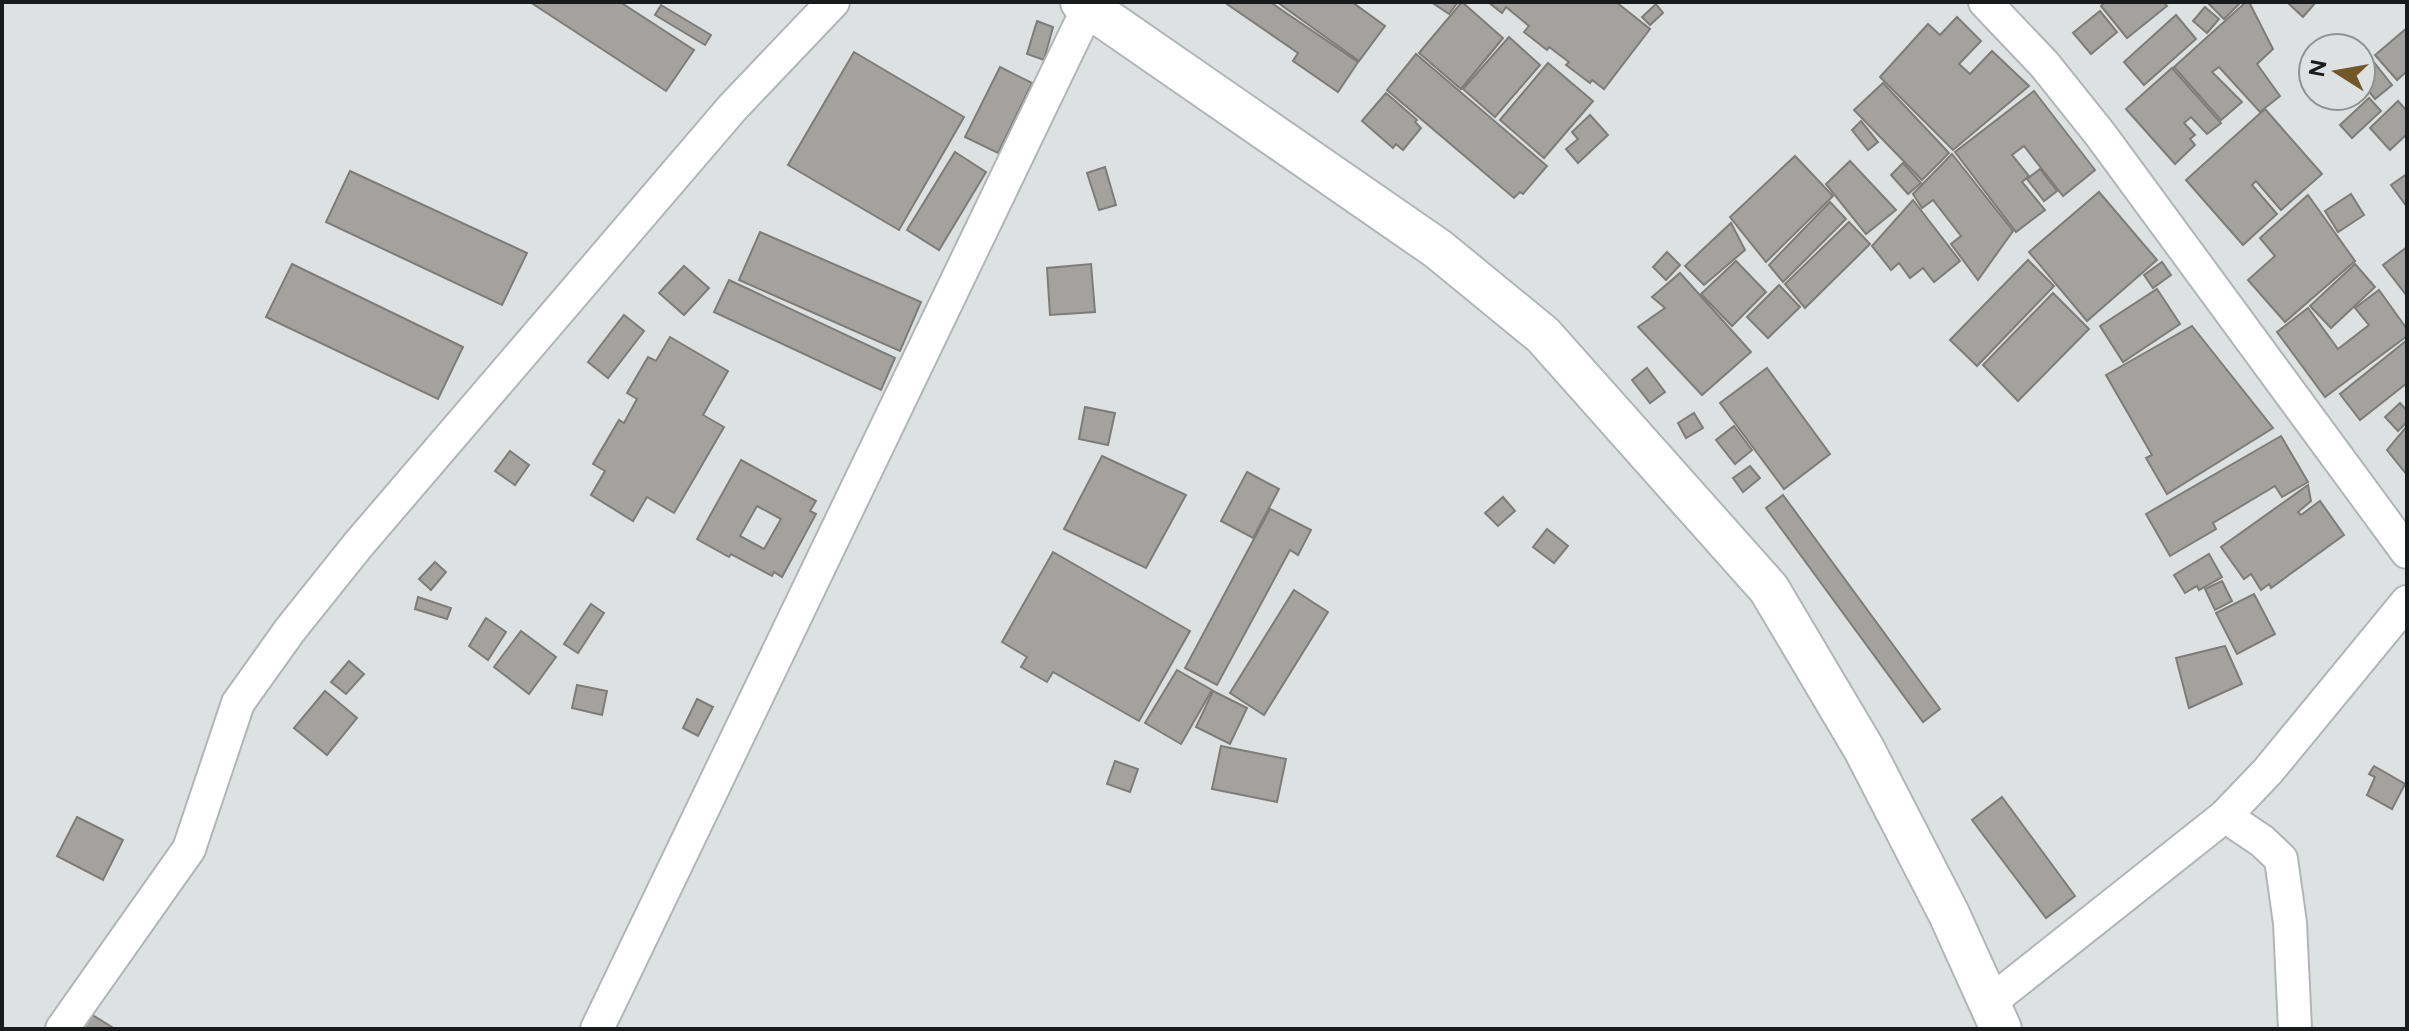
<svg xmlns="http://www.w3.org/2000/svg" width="2409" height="1031" viewBox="0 0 2409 1031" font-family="Figtree,sans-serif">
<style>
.building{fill:#a4a29f;stroke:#7e7c79;stroke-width:2;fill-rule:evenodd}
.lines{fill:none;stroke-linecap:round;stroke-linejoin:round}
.minor-casing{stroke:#b2b5b7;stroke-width:36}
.tertiary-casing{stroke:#b2b5b7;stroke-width:44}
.minor{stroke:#fff;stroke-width:32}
.tertiary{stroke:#fff;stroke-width:40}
</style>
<rect width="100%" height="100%" fill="#dde1e2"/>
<g class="building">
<polygon points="530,2 620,2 694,50 666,91"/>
<polygon points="1224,2 1270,2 1358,62 1338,92 1293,61 1298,53"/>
<polygon points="1277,2 1352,2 1385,26 1359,61"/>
<polygon points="1431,2 1458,2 1449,14"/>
<polygon points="1462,2 1503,38 1461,89 1419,53"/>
<polygon points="1488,2 1616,2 1650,29 1604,89 1592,80 1590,83 1566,65 1569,62 1549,47 1547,50 1524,32 1529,26 1506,7 1502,13"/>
<polygon points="2105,2 2163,2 2167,6 2127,38 2101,6"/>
<polygon points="2207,2 2241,2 2224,19"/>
<polygon points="2246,2 2249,2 2273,49 2257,64 2280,96 2260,112 2219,67 2212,72 2242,102 2221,120 2174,67"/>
<polygon points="2287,2 2316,2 2303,17"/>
<polygon points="1656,4 1663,13 1650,25 1642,17"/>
<polygon points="661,5 711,35 705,45 655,15"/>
<polygon points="2205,7 2219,19 2207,33 2193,21"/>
<polygon points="2100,11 2117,32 2091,54 2073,33"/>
<polygon points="2176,15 2196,39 2144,85 2124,62"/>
<polygon points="1957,17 1981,41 1959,64 1970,74 1992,51 2029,86 1953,150 1880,77 1928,24 1940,35"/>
<polygon points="1037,21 1053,27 1044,60 1027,54"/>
<polygon points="2407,28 2407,75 2405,73 2397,80 2375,55"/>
<polygon points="1509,37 1540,65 1495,117 1463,89"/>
<polygon points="854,52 964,117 899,230 788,165"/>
<polygon points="1416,54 1547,166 1523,194 1520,192 1514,198 1387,90"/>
<polygon points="2373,61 2392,85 2375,99 2361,82 2361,70"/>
<polygon points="1548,63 1593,101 1544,158 1500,120"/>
<polygon points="1000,67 1032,83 998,153 965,137"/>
<polygon points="2172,68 2221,123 2207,134 2191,117 2184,123 2195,135 2190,139 2195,145 2175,164 2126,109"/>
<polygon points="1883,83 1949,153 1922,180 1854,110"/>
<polygon points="2034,91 2095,170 2063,196 2024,146 2012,155 2029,176 2022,182 2045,210 2016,232 1955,152"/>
<polygon points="1386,93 1417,120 1415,122 1421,128 1403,150 1396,144 1393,148 1362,121"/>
<polygon points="2369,98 2381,111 2352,138 2340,125"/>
<polygon points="2398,101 2407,111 2407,134 2390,150 2370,128"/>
<polygon points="2265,109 2322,174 2281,210 2256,181 2252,185 2277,214 2243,245 2186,180"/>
<polygon points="1590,115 1608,135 1578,163 1566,149 1578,139 1572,132"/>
<polygon points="1861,121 1878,142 1868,150 1852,130"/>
<polygon points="955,152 986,172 939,250 907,230"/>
<polygon points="1952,154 2013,231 1978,280 1951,244 1961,236 1933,200 1922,208 1913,194"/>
<polygon points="1795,156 1833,196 1766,262 1730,217"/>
<polygon points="1850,161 1896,210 1866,234 1826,184"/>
<polygon points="1903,163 1921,183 1908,194 1891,175"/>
<polygon points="1105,167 1116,205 1099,210 1087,173"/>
<polygon points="2040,169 2057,191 2044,201 2027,179"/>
<polygon points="350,171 527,253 502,305 326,222"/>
<polygon points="2407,174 2407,207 2391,185"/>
<polygon points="2099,192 2157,260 2087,321 2029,252"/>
<polygon points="2351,194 2364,215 2338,232 2325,211"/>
<polygon points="2308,195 2355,261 2285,322 2248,280 2275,256 2260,238"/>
<polygon points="1913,200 1960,261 1934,282 1923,268 1910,278 1899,263 1891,270 1872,246"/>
<polygon points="1830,202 1846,219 1783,282 1769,265"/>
<polygon points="1849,222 1870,244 1805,308 1785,284"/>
<polygon points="1731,223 1745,250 1704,285 1685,266"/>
<polygon points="760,232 921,302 900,351 739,280"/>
<polygon points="2407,247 2407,296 2383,265"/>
<polygon points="1667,252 1680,265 1666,280 1653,267"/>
<polygon points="2028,260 2054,286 1977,366 1950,340"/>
<polygon points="1736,261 1766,292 1732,326 1701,294"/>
<polygon points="2162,262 2171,275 2153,288 2144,275"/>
<polygon points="292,264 463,347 438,399 266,317"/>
<polygon points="1091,264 1095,312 1050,315 1047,268"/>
<polygon points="2355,264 2375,287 2331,328 2310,306"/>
<polygon points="684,266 709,288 684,315 659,293"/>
<polygon points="1680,273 1751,352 1702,395 1638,327 1665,308 1652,297"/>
<polygon points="729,280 895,358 881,390 714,312"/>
<polygon points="1779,285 1800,307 1768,338 1747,317"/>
<polygon points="2157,289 2180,324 2123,362 2100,326"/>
<polygon points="2379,290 2407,329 2407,336 2325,397 2277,332 2308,308 2338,349 2369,325 2355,308"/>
<polygon points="2053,293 2089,329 2018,401 1983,365"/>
<polygon points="624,315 644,331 608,378 588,362"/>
<polygon points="2192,326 2273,428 2167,494 2146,458 2152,455 2106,375"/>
<polygon points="670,337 728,371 703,415 724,427 674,513 647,497 633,521 591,495 605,471 593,464 619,420 624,423 637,399 627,393 648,357 656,361"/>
<polygon points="2407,340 2407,383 2360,420 2340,394"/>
<polygon points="1647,368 1665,392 1650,403 1632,380"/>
<polygon points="1767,368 1830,454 1784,489 1720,403"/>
<polygon points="2400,403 2407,411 2407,422 2398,431 2385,417"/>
<polygon points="1085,407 1115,413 1108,445 1079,439"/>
<polygon points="1694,413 1703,428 1686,438 1678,423"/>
<polygon points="1734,426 1752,450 1735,464 1716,440"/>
<polygon points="2407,426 2407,475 2387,450"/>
<polygon points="2281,436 2308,482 2282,497 2275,486 2213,523 2216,529 2170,556 2146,514"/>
<polygon points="510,451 529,465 515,485 495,471"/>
<polygon points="1102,456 1186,495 1146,568 1064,529"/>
<path d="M741,460L816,501L810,511L816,514L782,577L774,572L772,576L731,554L729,557L697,539ZM757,506L781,519L764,549L740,536Z"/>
<polygon points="1750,466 1760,478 1743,492 1733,478"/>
<polygon points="1247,472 1279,489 1253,538 1221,521"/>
<polygon points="2308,485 2311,501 2298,512 2301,515 2320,501 2344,535 2271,588 2269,584 2261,590 2251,574 2244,579 2221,547"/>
<polygon points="1783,495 1940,709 1923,722 1766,508"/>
<polygon points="1503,497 1515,511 1498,526 1485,513"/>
<polygon points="1270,509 1311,530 1298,555 1290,550 1217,685 1185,668"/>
<polygon points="1547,529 1568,546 1554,563 1533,547"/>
<polygon points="1053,552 1190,631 1139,721 1053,672 1047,682 1021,667 1027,657 1002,642"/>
<polygon points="2209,554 2222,577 2199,590 2197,586 2185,593 2174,575"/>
<polygon points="435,562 446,572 431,590 419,579"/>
<polygon points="2222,581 2232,601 2215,610 2205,589"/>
<polygon points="1294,590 1328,612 1264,715 1230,693"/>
<polygon points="2254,594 2275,634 2237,654 2216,613"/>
<polygon points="418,597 451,608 447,619 415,609"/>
<polygon points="591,604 604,613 578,653 564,644"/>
<polygon points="486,618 506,632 488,660 469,646"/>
<polygon points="521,631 556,657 529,694 494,667"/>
<polygon points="2225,646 2242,684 2189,708 2176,658"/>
<polygon points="349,661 364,674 346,694 331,682"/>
<polygon points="1177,670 1212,690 1181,744 1145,723"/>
<polygon points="577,685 607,691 602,715 572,708"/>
<polygon points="325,691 357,718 327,755 294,728"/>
<polygon points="1213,691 1247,708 1230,744 1196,727"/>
<polygon points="697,699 713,707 698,736 683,728"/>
<polygon points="1221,746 1286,759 1277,802 1212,789"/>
<polygon points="1115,761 1138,769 1130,792 1107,784"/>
<polygon points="2374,766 2405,784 2392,809 2367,795 2375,777 2369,774"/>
<polygon points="2002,797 2075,896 2046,918 1972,820"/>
<polygon points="77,817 123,840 103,880 57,856"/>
<polygon points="86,1011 115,1029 75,1029"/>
</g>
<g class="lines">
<g class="minor-casing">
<g id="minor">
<polyline points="1985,2 2044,64 2100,134 2407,552"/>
<polyline points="2225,816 2262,841 2281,859 2290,923 2295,1029"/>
<polyline points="1989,1003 2225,816 2268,771 2407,602"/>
<polyline points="62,1029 189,849 238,703 290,630 358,545 733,107 833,2"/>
<polyline points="597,1029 1091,2"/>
</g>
</g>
<g class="tertiary-casing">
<polyline id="tertiary" points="1081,2 1438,249 1543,335 1769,589 1864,749 1949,914 2001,1029"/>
</g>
<use href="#minor" class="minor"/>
<use href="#tertiary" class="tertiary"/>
</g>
<rect width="2409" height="1031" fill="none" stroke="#191a1b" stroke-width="8"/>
<g transform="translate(2337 72) rotate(281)"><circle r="38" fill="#dde1e2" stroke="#8f9192" stroke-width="2"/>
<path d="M0-6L14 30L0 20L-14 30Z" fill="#72572a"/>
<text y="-12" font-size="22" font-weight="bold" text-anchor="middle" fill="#191a1b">N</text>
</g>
</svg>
